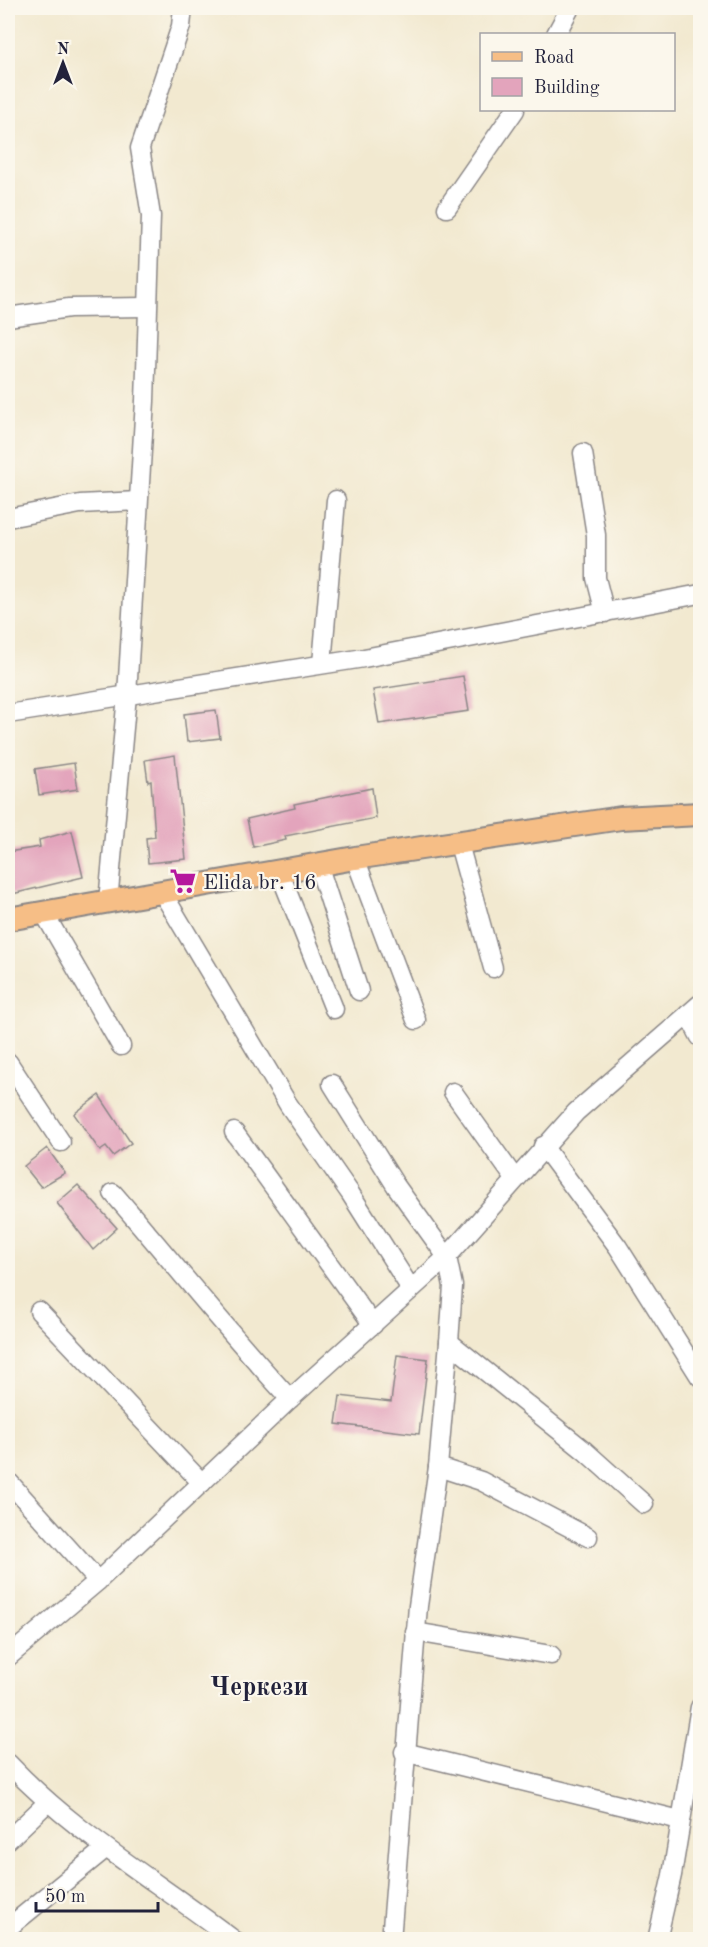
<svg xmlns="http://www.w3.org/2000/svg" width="708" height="1947" viewBox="0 0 708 1947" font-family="'Old Standard TT',serif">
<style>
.building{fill:#e3a4bc}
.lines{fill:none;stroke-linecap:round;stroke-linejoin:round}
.minor-casing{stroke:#8a8686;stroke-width:21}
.major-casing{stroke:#8a8686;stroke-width:26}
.minor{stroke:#fff;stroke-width:18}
.major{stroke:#f6be86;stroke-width:22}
.labels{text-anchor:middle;stroke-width:4.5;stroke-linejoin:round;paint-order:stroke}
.poi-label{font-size:22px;fill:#22223b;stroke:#fbf7ec;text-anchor:start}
.quarter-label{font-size:26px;font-weight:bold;fill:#22223b;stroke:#fbf7ec}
</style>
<rect width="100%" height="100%" fill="#fbf7ec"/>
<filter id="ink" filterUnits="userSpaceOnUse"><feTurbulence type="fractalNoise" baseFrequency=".0167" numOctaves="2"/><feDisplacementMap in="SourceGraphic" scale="12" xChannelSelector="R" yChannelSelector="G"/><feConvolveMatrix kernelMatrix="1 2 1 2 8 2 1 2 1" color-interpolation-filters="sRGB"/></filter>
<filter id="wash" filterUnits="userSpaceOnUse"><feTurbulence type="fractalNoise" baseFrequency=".008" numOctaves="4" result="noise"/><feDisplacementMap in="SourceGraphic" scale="24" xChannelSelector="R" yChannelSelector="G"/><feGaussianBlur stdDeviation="1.35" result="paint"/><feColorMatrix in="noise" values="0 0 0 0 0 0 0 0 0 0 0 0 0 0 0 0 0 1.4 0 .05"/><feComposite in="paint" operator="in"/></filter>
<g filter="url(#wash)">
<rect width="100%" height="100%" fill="#f2e9d0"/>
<g id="blocks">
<g class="building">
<polygon points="463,676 469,711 379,724 373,690"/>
<polygon points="216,710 220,738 187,742 184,714"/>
<polygon points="175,755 186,859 148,863 146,838 155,837 151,781 148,782 145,760"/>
<polygon points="74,763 78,789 39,795 35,769"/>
<polygon points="372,788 376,818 285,836 286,840 253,847 247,819 295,808 294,804"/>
<polygon points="72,831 83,877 8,895 8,852 40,847 39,840"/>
<polygon points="99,1095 131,1143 113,1156 106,1147 100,1151 74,1114"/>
<polygon points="47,1148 65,1173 41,1187 24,1166"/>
<polygon points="78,1185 117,1228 93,1250 57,1203"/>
<polygon points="397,1355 428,1359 419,1434 336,1424 340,1396 391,1402"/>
</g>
</g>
</g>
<g filter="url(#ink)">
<use href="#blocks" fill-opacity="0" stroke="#8a8686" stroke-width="1.5"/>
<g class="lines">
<g class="minor-casing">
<g id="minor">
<polyline points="556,34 570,8"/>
<polyline points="447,208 515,110"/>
<polyline points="8,317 69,308 146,307"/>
<polyline points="583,453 596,535 596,578 605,613"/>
<polyline points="8,518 80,504 138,501"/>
<polyline points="322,664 336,500"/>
<polyline points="8,714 364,658 700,594"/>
<polyline points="459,844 493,968"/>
<polyline points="355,858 416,1020"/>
<polyline points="318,864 359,991"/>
<polyline points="279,871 334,1009"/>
<polyline points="162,892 288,1104 350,1193 411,1289"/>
<polyline points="108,902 127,695 145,401 151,216 140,148 181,26 183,8"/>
<polyline points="44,913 121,1046"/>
<polyline points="688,1014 700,1037"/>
<polyline points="8,1062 61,1142"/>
<polyline points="453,1092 515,1179"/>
<polyline points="234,1132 373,1325"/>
<polyline points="543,1146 618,1247 700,1377"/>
<path d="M113,1193C172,1261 228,1332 290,1399"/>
<polyline points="39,1311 202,1483"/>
<polyline points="449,1342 585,1451 644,1504"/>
<polyline points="438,1467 481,1481 588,1537"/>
<polyline points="8,1481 98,1581"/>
<polyline points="415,1632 551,1655"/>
<polyline points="8,1657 98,1581 290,1399 447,1257 396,1186 332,1084"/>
<polyline points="404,1752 680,1820"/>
<path d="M8,1763C75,1834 157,1881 234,1940"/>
<polyline points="8,1840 48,1802"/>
<polyline points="8,1928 105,1849"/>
<polyline points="391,1940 418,1606 438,1467 449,1342 453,1286 447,1257 576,1112 700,1004"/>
<polyline points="657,1940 672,1875 700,1707"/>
</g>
</g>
<g class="major-casing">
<polyline id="major" points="8,919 355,858 621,818 700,814"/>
</g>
<use href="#minor" class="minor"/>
<use href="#major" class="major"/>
</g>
</g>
<defs>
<g id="supermarket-bare" transform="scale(2.07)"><path d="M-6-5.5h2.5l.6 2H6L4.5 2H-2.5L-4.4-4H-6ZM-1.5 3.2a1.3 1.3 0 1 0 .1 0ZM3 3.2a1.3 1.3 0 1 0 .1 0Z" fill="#b5179e" stroke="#fbf7ec" stroke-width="2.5" paint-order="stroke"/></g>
</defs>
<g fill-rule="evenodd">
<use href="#supermarket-bare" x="183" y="881"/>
</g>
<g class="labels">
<g class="poi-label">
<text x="203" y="889">Elida br. 16</text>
</g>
<g class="quarter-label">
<text x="259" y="1695">Черкези</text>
</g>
</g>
<rect width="708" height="1947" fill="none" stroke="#fbf7ec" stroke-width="30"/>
<rect x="480" y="33" width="195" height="78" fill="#fbf7ec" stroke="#a4a2a5" stroke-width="1.5"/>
<rect x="492" y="52" width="30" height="9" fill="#f6be86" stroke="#a4a2a5" stroke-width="1.5"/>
<text x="534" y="63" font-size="18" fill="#22223b">Road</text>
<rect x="492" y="78" width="30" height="18" fill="#e3a4bc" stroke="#a4a2a5" stroke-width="1.5"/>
<text x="534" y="93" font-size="18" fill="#22223b">Building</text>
<g transform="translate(63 63)" stroke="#fbf7ec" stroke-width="4.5" paint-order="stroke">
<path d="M0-4.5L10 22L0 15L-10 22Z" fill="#22223b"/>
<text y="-9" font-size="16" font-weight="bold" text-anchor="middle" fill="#22223b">N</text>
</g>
<path d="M36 1902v9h122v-9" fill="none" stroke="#22223b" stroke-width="3"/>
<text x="45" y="1902" font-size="18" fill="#22223b" stroke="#fbf7ec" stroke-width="4.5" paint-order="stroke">50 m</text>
</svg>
